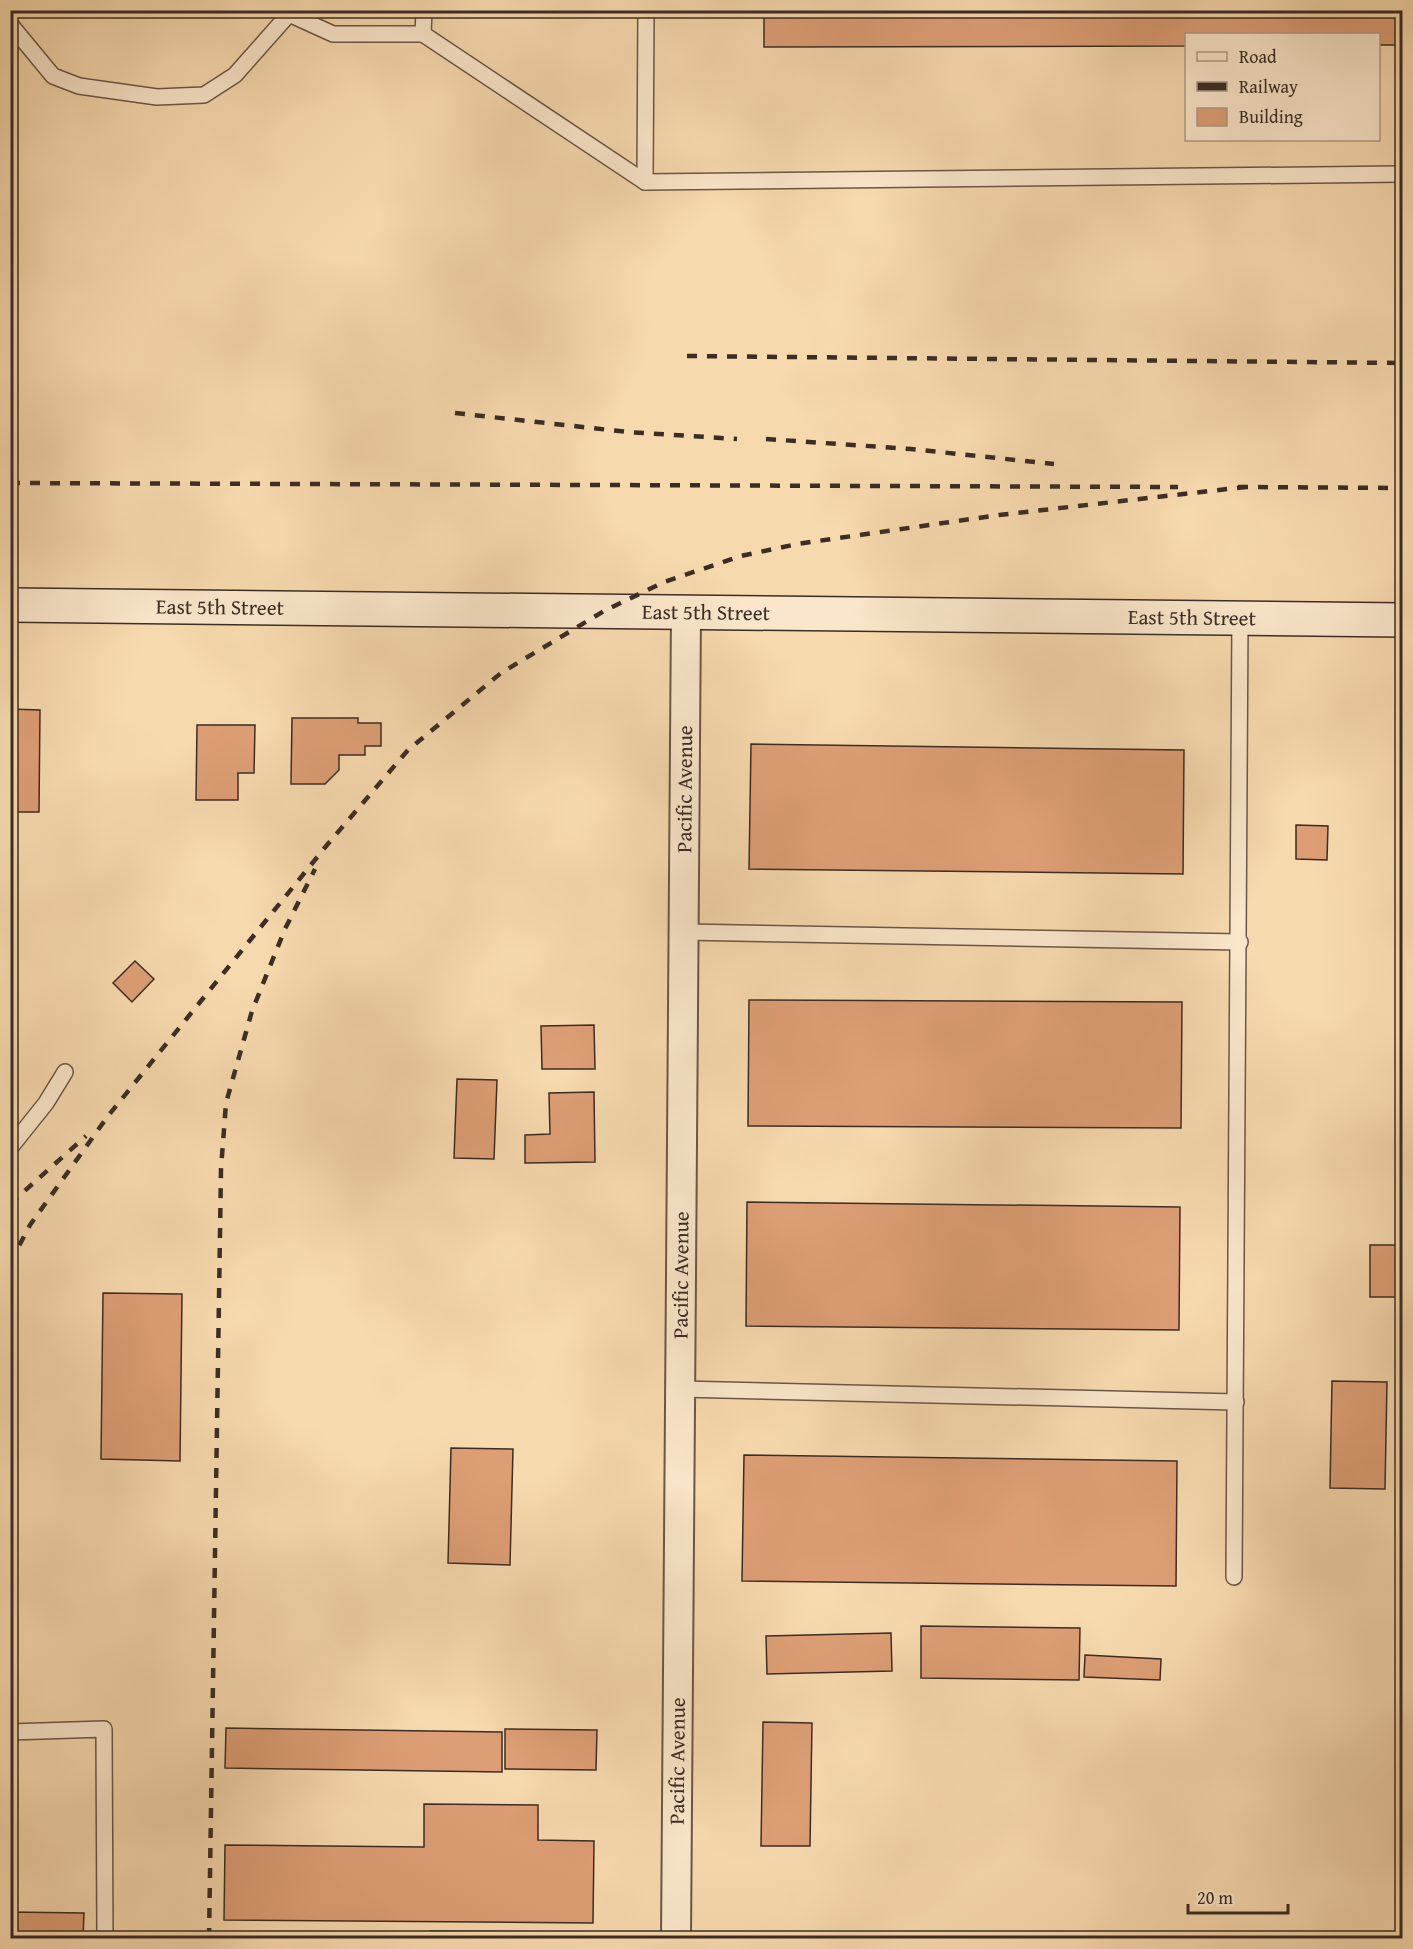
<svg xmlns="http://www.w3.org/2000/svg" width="1413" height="1949" viewBox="0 0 1413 1949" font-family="'Gentium Book Plus',serif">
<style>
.building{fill:#dd9e75;stroke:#3b2c25;stroke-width:1.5}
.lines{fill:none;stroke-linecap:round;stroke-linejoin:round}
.service-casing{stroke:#6a5747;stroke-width:18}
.minor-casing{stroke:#6a5747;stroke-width:32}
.secondary-casing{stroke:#3b2c25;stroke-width:36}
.service{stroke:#fae6ca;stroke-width:15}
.minor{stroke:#fae6ca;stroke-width:28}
.secondary{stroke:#fae6ca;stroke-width:33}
.rail{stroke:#3b2c25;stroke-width:4.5;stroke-dasharray:10 10;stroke-linecap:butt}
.labels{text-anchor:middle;stroke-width:5;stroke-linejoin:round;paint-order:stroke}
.street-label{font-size:21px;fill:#3b2c25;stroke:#fae6ca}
</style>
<rect width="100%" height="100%" fill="#f7d9ae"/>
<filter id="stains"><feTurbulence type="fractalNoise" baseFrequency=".00333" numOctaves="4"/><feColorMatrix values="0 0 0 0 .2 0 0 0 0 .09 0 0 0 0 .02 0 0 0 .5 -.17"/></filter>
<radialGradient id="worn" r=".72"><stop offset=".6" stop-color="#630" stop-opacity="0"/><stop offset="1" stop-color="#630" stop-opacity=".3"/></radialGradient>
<g class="building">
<polygon points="764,10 1402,10 1402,45 1378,45 1378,34 1186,34 1186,46 764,47"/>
<polygon points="10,709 40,710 39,812 10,812"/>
<polygon points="292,718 358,718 358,723 381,723 381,746 365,746 365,755 339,755 339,770 325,784 291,784"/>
<polygon points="197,725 255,725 254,773 238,773 238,800 196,800"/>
<polygon points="751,744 1184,750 1183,874 749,869"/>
<polygon points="1296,825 1328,826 1327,860 1296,859"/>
<polygon points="135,961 154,979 132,1002 113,983"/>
<polygon points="749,1000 1182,1002 1181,1128 748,1126"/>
<polygon points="594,1025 595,1069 542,1069 541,1026"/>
<polygon points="457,1079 497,1080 494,1159 454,1158"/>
<polygon points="594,1092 595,1162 525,1163 525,1135 550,1134 549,1093"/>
<polygon points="747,1202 1180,1207 1179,1330 746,1326"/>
<rect x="1370" y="1245" width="32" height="52"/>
<polygon points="103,1293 182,1294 180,1461 101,1459"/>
<polygon points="1332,1381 1387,1382 1385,1489 1330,1488"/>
<polygon points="10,1401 17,1404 10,1420"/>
<polygon points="451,1448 513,1449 510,1565 448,1563"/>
<polygon points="744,1455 1177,1461 1176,1586 742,1581"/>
<polygon points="921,1626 1080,1628 1079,1680 921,1678"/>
<polygon points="891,1633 892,1671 767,1674 766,1636"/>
<polygon points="1085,1655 1161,1659 1160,1680 1084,1677"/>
<polygon points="763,1722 812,1723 810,1846 761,1846"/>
<polygon points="226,1728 502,1732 502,1772 225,1768"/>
<polygon points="505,1729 597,1730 596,1770 505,1769"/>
<polygon points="424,1804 538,1805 538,1840 594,1841 593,1923 224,1920 225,1845 424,1847"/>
<polygon points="10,1912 84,1913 83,1938 10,1938"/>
<polygon points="430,1931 586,1932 586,1938 430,1938"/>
</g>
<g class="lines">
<g class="service-casing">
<g id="service">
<polyline points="287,10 289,14 333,34 423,34 424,10"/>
<polyline points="646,10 645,182 1402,174"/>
<polyline points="10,24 53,76 79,86 157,97 204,95 235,75 289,14"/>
<polyline points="423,34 645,182"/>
<polyline points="684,932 1240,942"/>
<polyline points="10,1148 46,1103 65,1072"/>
<polyline points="681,1389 1236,1402"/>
<polyline points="1234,1577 1240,619"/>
<polyline points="10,1732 104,1729 105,1938"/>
</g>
</g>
<g class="minor-casing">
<g id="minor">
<path id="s1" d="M676,1938L686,612"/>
</g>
</g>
<g class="secondary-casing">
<g id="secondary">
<path id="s2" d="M10,605L1402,620"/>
</g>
</g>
<use href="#service" class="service"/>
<use href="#minor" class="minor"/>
<use href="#secondary" class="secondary"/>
<g class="rail">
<polyline points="687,356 1402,363"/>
<polyline points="455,413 628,432 737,439"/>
<polyline points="766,439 911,449 1054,464"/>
<polyline points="10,483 1178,487"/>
<polyline points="1238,487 1402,488"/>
<polyline points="10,1204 86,1136"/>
<polyline points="10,1263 30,1225 108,1116 327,845 408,750 501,673 604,611 664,582 741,556 797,544 999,515 1245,487"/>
<polyline points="209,1938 221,1169 226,1103 252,1011 285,929 315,869"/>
</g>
</g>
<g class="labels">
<g class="street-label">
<text dy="7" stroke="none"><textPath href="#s2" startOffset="210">East 5th Street</textPath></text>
<text dy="7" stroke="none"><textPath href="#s2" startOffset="696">East 5th Street</textPath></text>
<text dy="7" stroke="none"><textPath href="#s2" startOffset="1182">East 5th Street</textPath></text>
<text dy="7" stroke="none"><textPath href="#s1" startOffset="1149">Pacific Avenue</textPath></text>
<text dy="7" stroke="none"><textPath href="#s1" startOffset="663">Pacific Avenue</textPath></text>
<text dy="7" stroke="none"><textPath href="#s1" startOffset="177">Pacific Avenue</textPath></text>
</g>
</g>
<rect width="1413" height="1949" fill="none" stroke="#f7d9ae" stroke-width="36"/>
<rect x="12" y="12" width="1389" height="1925" fill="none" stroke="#3b2c25" stroke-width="3"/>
<rect x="18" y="18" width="1377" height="1913" fill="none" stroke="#3b2c25" stroke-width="1.5"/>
<rect x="1185" y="33" width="195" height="108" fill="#fae6ca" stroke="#ae9c88" stroke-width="1.5"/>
<rect x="1197" y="52" width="30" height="9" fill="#fae6ca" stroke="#ae9c88" stroke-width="1.5"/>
<text x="1239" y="63" font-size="18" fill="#3b2c25">Road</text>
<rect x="1197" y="82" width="30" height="9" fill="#3b2c25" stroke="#ae9c88" stroke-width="1.5"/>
<text x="1239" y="93" font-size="18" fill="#3b2c25">Railway</text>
<rect x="1197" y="108" width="30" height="18" fill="#dd9e75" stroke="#ae9c88" stroke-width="1.5"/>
<text x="1239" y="123" font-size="18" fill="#3b2c25">Building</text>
<path d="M1188 1904v9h100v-9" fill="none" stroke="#3b2c25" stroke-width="3"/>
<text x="1197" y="1904" font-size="18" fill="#3b2c25" stroke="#fae6ca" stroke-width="4.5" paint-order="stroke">20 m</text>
<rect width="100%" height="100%" filter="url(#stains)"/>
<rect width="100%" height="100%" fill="url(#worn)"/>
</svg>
